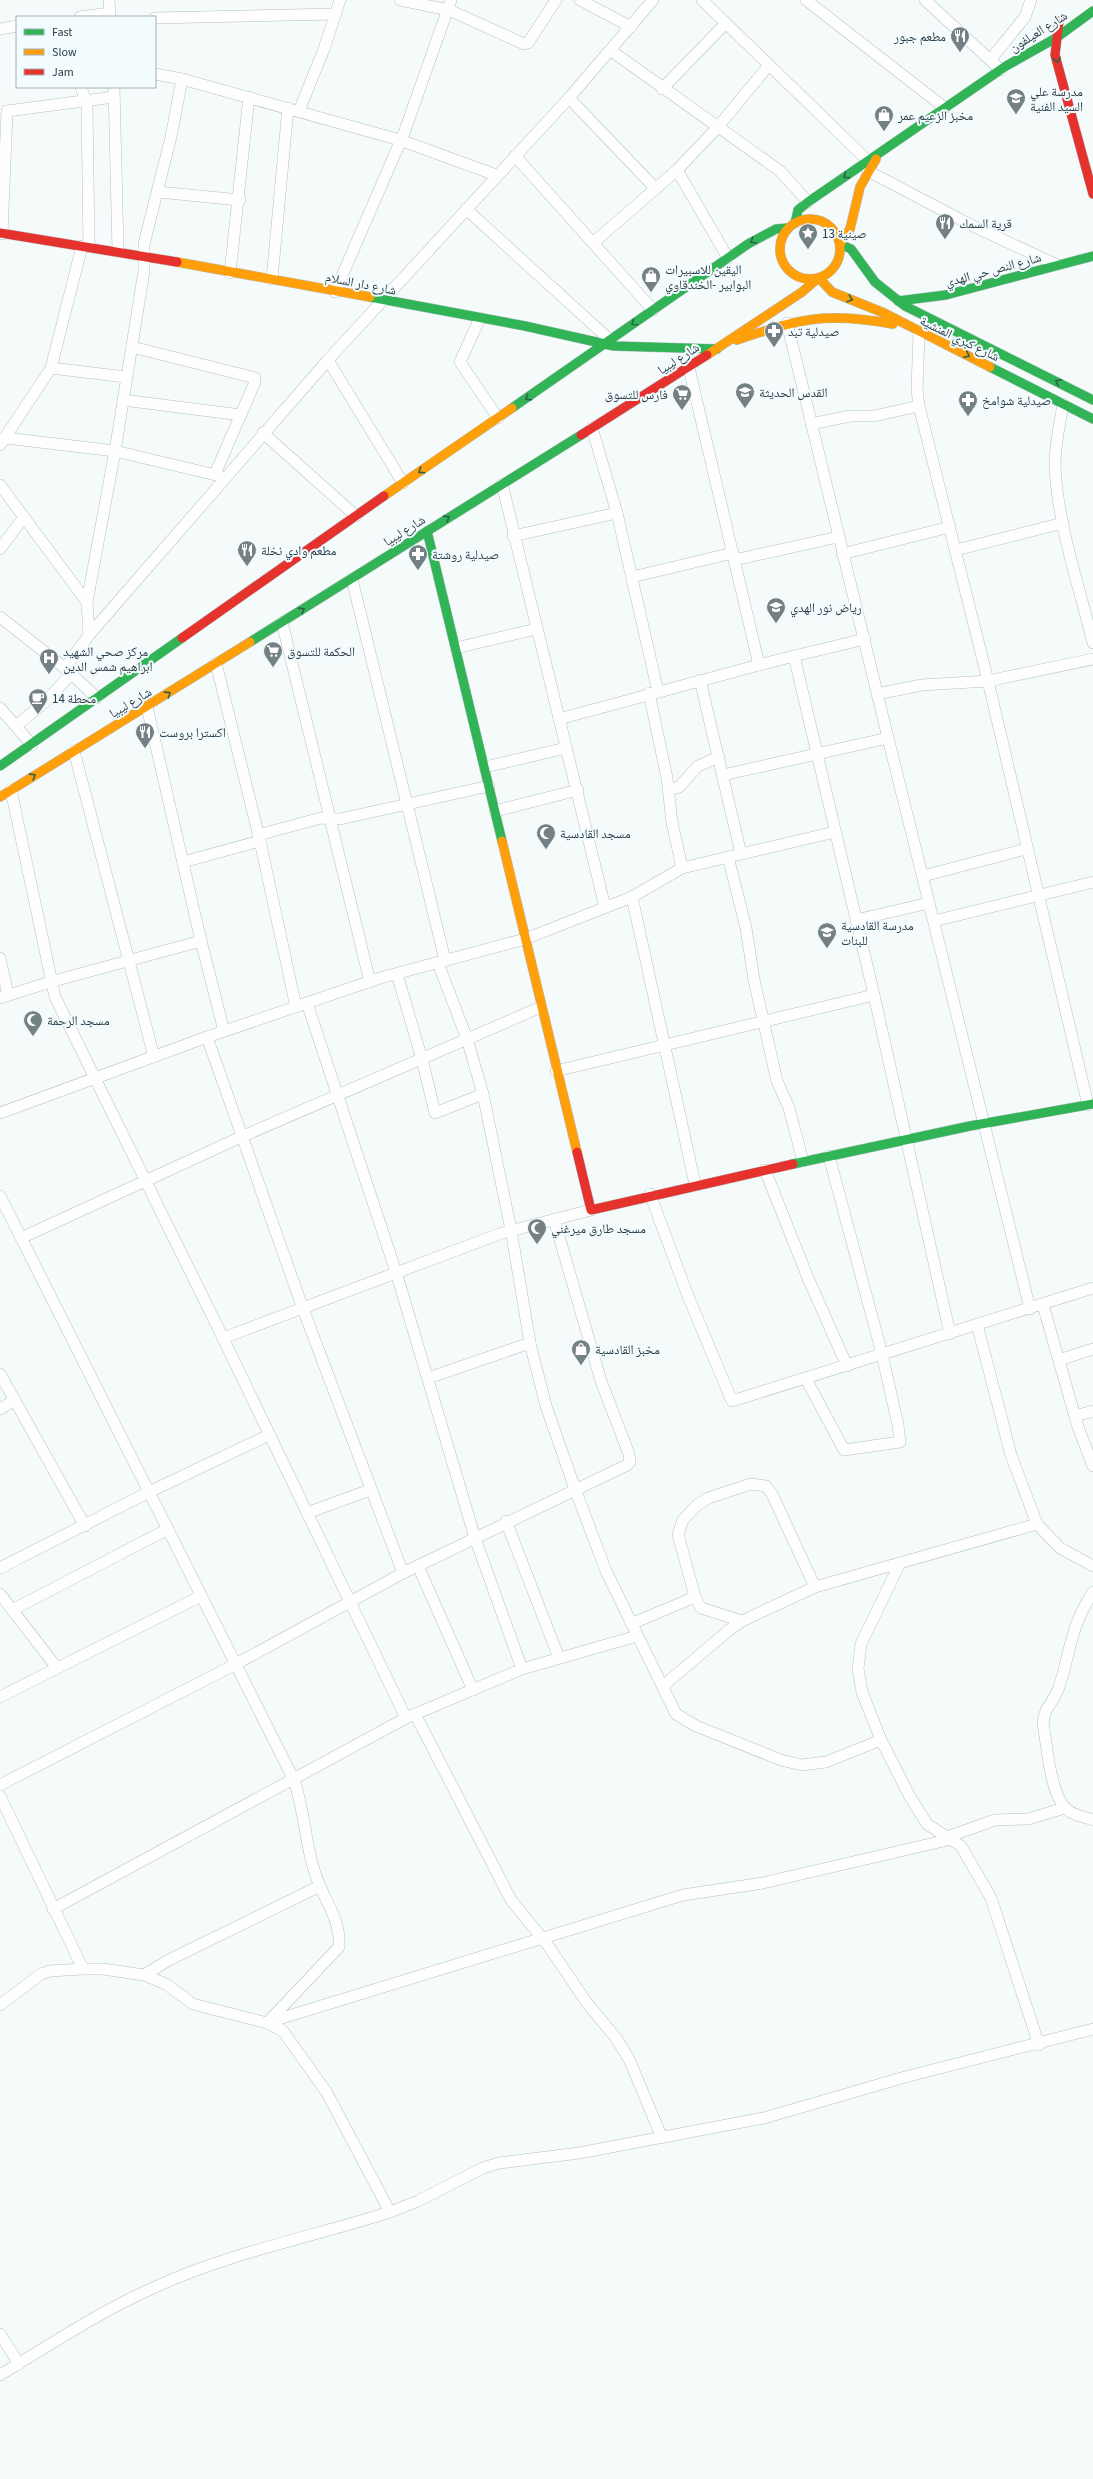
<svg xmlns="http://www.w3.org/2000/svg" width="1093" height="2479" viewBox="0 0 1093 2479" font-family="'Source Sans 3','Noto Naskh Arabic',sans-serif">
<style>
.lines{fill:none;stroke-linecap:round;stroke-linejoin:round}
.street-casing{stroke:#b6c0c3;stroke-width:12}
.fast-casing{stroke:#b6c0c3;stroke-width:10}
.slow-casing{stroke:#b6c0c3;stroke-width:10}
.jam-casing{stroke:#b6c0c3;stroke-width:10}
.street{stroke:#fefefe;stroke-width:11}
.fast{stroke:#30b455;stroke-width:9}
.slow{stroke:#ff9f0a;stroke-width:9}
.jam{stroke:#e5322d;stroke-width:9}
.oneway{stroke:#2e6149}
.labels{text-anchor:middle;stroke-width:4;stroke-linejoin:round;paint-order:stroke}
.street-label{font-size:13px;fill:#2d3e44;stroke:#f2fbfe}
.poi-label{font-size:13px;fill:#2d3e44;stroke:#f2fbfe;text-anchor:start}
</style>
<rect width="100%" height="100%" fill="#f5fafb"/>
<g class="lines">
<g class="street-casing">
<g id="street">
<polyline points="109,0 110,17"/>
<polyline points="400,0 449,10 524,44 528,43 556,0"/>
<polyline points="580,0 631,27"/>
<polyline points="702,0 868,161"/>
<polyline points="806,0 945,108"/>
<polyline points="925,0 1001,70"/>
<polyline points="80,17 110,13"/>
<polyline points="155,18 336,14"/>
<polyline points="0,29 17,26"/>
<polyline points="610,50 780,171 808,202"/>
<polyline points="991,59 1025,17 1031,0"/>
<polyline points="155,74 182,79 400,140 496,175"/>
<polyline points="81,87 87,106 89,247"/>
<polyline points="114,87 118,251"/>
<polyline points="662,89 726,23"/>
<polyline points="569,98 656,189"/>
<polyline points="299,111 324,49 340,0"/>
<polyline points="515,156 653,310"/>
<polyline points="677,170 728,258"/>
<polyline points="868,171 973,226 1057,265"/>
<polyline points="158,192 240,200"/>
<polyline points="466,209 610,340"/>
<polyline points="2,234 7,111 114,97"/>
<polyline points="593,243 677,170 717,128 769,65"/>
<polyline points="230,273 249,97"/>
<polyline points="272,279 288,108"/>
<polyline points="335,292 404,133 451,0"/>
<polyline points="480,318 460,362 498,418"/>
<polyline points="787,323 888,738 1030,1309"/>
<polyline points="919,333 917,389 919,406 988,681 1088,1105"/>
<polyline points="132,347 255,378 255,382 215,474"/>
<polyline points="328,360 403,483"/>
<polyline points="51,368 126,377"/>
<polyline points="689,368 759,665 794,656 874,995 950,1334"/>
<polyline points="123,400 241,415"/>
<path d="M1063,404C1060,424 1055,444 1055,464C1056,518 1080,590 1093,643"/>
<polyline points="811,424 850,416 874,416 919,406"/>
<polyline points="592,428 617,513 658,692"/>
<polyline points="263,433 356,516"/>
<polyline points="6,438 115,451 220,476"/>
<polyline points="0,445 51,368 82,246"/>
<polyline points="502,484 605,907"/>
<polyline points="0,485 87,602"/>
<polyline points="513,536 617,513"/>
<polyline points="0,549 24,517"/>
<polyline points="956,550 1063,523"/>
<polyline points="842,554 950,527"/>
<polyline points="734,560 838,537"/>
<polyline points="632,577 733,553"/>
<polyline points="352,579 445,960"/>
<polyline points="0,617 65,668 97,698"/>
<polyline points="282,622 370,982"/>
<polyline points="89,635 87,602 115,451 144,271 144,244 171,137 182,79"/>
<polyline points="456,648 536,629"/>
<polyline points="794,656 865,639"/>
<polyline points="216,663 260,841 296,1007"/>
<polyline points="65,668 89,635 328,360 569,98 653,0"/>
<polyline points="700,680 741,854"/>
<polyline points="649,693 667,778 672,822 682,868"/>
<polyline points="877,694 922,685 988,681 1093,659"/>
<polyline points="147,707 201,941 224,1031"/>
<polyline points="0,708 32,745"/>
<polyline points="559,719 759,665"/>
<polyline points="16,726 46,701 71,674"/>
<polyline points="74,751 154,1057"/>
<polyline points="485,767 566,748"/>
<polyline points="723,775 888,738"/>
<polyline points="11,790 55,997 223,1338 406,1718"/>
<polyline points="669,790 679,787 698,766 719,757"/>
<polyline points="495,811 578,790"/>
<polyline points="258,835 321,818 340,819 489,786"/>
<polyline points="728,857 746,928 754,980 777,1081 789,1108 803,1161"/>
<polyline points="183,862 260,841"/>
<polyline points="923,876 1026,849"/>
<polyline points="632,897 695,1184"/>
<polyline points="856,920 929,903"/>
<polyline points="934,921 1093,882"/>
<polyline points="0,958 8,995"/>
<polyline points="438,963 467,1039 483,1094 511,1230 530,1343 546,1406 575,1489 606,1571 671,1704 676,1714 696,1726 781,1760 802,1765 826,1762 881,1740"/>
<polyline points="397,974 422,1059 435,1113 483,1094"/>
<polyline points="0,998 50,982 201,941"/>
<polyline points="307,1003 396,1272 475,1538 522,1669"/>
<polyline points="207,1037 303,1309 403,1573"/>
<polyline points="556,1071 874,995"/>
<polyline points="0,1113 207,1037 380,978 525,939 632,897 682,868 835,832"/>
<polyline points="765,1170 808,1278 847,1366"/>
<polyline points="650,1194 688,1296 732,1401 1093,1288"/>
<path d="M0,1196L294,1780C306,1815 305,1852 320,1886C329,1907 341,1924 339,1947L267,2023"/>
<polyline points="21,1238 241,1137 541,1007"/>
<polyline points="1043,1305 1078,1427 1093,1466"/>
<polyline points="977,1324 1011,1455 1037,1524 1060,1548 1093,1566"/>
<polyline points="223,1338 502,1233 591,1210"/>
<polyline points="1059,1360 1093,1349"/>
<polyline points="0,1374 85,1526"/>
<polyline points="428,1378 530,1343"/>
<polyline points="806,1379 844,1450 900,1442 898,1425 882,1354 829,1156"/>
<polyline points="0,1409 15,1400"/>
<polyline points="1075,1416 1093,1411"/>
<polyline points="307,1513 370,1490"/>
<polyline points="506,1521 559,1658"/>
<polyline points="900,1563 861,1644 858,1669 862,1692 881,1740 909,1795 927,1824 961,1846 991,1898 1039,2045"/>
<polyline points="418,1566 473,1690"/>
<polyline points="0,1568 149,1492 269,1435"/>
<path d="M1093,1592C1070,1627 1071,1650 1059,1687C1055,1701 1044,1707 1043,1723C1047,1744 1050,1799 1069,1811C1076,1816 1085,1817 1093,1820"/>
<polyline points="0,1594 57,1668"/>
<polyline points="12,1610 168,1529"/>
<polyline points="742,1621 701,1608 695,1597 678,1534 683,1520 697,1505 708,1498 751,1484 766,1486 772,1494 815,1587"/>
<polyline points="631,1624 695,1597"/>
<polyline points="663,1686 729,1630 742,1621 815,1587 1037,1524"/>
<polyline points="0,1697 201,1596"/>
<polyline points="415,1714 511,1900 547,1944 587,2003 616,2038 629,2059 662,2138"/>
<polyline points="0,1785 236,1664 403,1573 627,1465 630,1462 629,1454 601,1381 554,1219"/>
<polyline points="0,1796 83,1969 103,1969 144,1975 166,1984 193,2004 267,2023 283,2031 327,2093 390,2212"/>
<polyline points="947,1837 995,1820 1028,1819 1065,1808"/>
<polyline points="53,1909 406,1718 522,1669 637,1636"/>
<polyline points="144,1975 169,1960 320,1886"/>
<polyline points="0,2005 41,1974 50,1971 83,1969"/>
<polyline points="269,2022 683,1895 763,1883 952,1839"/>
<polyline points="0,2334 19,2364"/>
<path d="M0,2375C50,2345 99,2312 153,2288C228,2253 312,2237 390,2212L418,2201L483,2168L499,2163L579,2153L764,2118L905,2077L1093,2029"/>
</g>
</g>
<g class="fast-casing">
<g id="fast">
<polyline points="795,223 798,210 808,202 1006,66 1056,38 1093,11"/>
<polyline points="840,244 851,249 875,282 905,306 1093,400"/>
<polyline points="370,297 525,326 614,346 717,349"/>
<polyline points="898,301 946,295 1093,256"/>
<polyline points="990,367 1093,419"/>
<polyline points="512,408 748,244 776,229 788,228"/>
<polyline points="427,531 502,841"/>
<polyline points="250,642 581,435"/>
<polyline points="0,766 182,638"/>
<polyline points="793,1164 970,1126 1093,1104"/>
</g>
</g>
<g class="slow-casing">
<g id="slow">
<circle cx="810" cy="249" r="30"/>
<polyline points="840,244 850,229 860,187 876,159"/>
<polyline points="177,262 370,297"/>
<polyline points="819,278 832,292 884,313 990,367"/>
<path d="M737,340C802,318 825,312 893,324"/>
<polyline points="707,355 802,292 817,279"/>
<polyline points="384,496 512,408"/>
<polyline points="0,797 250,642"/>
<polyline points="502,841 577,1152"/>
</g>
</g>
<g class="jam-casing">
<g id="jam">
<polyline points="1059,21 1055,55 1093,194"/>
<polyline points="0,233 177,262"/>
<polyline points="581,435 707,355"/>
<polyline points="182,638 384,496"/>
<polyline points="577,1152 591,1210 793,1164"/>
</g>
</g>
<use href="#street" class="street"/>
<use href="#fast" class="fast"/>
<use href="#slow" class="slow"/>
<use href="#jam" class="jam"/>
</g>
<defs><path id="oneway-chevron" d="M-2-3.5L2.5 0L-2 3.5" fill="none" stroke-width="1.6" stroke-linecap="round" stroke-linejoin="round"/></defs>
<g class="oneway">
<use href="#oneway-chevron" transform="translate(1057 60) rotate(78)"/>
<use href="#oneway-chevron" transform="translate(846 176) rotate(146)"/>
<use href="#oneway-chevron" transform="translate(753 241) rotate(149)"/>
<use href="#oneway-chevron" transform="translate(850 299) rotate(19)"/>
<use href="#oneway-chevron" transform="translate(634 323) rotate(145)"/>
<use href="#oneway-chevron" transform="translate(967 355) rotate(26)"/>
<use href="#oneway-chevron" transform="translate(1058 382) rotate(-154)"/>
<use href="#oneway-chevron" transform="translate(528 398) rotate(146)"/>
<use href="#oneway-chevron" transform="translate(421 471) rotate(146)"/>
<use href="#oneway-chevron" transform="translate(447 518) rotate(-32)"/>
<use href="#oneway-chevron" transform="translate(302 610) rotate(-32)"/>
<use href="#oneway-chevron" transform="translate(168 694) rotate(-33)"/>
<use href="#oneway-chevron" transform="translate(33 776) rotate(-32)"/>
</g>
<defs>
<g id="restaurant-pin" transform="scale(1)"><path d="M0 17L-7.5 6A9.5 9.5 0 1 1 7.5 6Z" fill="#738084" stroke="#f2fbfe"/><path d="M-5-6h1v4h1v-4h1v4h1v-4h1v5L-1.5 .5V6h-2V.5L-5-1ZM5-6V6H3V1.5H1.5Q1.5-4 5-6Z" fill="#fff"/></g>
<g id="school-pin" transform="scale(1)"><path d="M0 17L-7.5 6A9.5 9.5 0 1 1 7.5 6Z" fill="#738084" stroke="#f2fbfe"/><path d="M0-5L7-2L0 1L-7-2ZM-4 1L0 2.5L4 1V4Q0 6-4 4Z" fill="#fff"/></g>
<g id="shop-pin" transform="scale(1)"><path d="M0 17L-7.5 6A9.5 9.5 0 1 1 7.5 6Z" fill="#738084" stroke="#f2fbfe"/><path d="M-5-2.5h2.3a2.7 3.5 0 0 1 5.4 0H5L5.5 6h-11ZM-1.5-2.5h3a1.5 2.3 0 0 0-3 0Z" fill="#fff"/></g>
<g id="sight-pin" transform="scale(1)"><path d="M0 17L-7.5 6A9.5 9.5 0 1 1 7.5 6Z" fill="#738084" stroke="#f2fbfe"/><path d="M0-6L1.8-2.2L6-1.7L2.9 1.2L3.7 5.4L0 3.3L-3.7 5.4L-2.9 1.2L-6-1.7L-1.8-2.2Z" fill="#fff"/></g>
<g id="pharmacy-pin" transform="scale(1)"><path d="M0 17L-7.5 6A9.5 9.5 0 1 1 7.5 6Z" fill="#738084" stroke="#f2fbfe"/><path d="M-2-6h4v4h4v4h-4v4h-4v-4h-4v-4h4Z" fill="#fff"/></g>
<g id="supermarket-pin" transform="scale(1)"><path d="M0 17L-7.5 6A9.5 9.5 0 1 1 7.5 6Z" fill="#738084" stroke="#f2fbfe"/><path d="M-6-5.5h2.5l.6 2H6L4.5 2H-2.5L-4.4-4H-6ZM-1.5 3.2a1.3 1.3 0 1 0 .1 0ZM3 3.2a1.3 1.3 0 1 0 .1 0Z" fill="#fff"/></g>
<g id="hospital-pin" transform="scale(1)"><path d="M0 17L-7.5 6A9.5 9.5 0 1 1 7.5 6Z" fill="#738084" stroke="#f2fbfe"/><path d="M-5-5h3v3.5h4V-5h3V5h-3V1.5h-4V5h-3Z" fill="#fff"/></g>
<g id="cafe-pin" transform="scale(1)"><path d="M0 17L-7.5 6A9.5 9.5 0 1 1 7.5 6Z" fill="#738084" stroke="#f2fbfe"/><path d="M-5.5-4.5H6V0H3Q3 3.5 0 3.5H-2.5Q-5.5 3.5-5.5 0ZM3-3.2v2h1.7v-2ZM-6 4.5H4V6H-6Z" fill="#fff"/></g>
<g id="mosque-pin" transform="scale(1)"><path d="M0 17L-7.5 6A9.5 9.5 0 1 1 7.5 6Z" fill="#738084" stroke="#f2fbfe"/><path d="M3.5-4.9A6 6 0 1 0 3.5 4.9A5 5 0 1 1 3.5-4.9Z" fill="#fff"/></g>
</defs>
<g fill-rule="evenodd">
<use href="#restaurant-pin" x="960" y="36"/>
<use href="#school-pin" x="1016" y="98"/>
<use href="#shop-pin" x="884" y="115"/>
<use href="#restaurant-pin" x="945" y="223"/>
<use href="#sight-pin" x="808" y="233"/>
<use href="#shop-pin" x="651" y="276"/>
<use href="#pharmacy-pin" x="774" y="331"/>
<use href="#school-pin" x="745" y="392"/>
<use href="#supermarket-pin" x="682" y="394"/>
<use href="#pharmacy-pin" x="968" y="400"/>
<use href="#restaurant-pin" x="247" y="550"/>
<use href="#pharmacy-pin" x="418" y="554"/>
<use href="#school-pin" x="776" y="607"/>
<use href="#supermarket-pin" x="273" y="651"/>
<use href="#hospital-pin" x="49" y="658"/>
<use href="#cafe-pin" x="38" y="698"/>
<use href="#restaurant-pin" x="145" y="732"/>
<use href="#mosque-pin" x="546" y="833"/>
<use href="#school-pin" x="827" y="932"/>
<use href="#mosque-pin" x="33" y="1020"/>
<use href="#mosque-pin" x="537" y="1228"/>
<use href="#shop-pin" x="581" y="1349"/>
</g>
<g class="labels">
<g class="street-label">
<text transform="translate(1038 31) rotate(-32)" y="5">شارع العيلفون</text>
<text transform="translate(993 269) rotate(-15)" y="5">شارع النص حي الهدي</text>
<text transform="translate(361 283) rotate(11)" y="5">شارع دار السلام</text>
<text transform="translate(960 338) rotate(26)" y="5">شارع كبري المنشية</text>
<text transform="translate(678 358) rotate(-33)" y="5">شارع ليبيا</text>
<text transform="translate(404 530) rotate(-32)" y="5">شارع ليبيا</text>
<text transform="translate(130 702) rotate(-31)" y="5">شارع ليبيا</text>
</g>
<g class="poi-label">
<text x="946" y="41" text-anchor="end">مطعم جبور</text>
<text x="1030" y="96">مدرسة علي<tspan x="1030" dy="15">السيد الفنية</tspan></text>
<text x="898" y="120">مخبز الزعيم عمر</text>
<text x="959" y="228">قرية السمك</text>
<text x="822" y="238">صينية 13</text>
<text x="665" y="274">اليقين للاسبيرات<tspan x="665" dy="15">البوابير -الخندقاوي</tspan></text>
<text x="788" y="336">صيدلية تبد</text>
<text x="759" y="397">القدس الحديثة</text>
<text x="668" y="399" text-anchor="end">فارس للتسوق</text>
<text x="982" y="405">صيدلية شوامخ</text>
<text x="261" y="555">مطعم وادي نخلة</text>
<text x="432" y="559">صيدلية روشتة</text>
<text x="790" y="612">رياض نور الهدي</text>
<text x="63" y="656">مركز صحي الشهيد<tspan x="63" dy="15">ابراهيم شمس الدين</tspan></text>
<text x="287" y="656">الحكمة للتسوق</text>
<text x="52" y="703">محطة 14</text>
<text x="159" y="737">اكسترا بروست</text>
<text x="560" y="838">مسجد القادسية</text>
<text x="841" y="930">مدرسة القادسية<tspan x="841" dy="15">للبنات</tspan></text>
<text x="47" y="1025">مسجد الرحمة</text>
<text x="551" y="1233">مسجد طارق ميرغني</text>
<text x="595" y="1354">مخبز القادسية</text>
</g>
</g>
<rect x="16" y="16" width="140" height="72" fill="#f2fbfe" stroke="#a3afb4"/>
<rect x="24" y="29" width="20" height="6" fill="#30b455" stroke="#a3afb4"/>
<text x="52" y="36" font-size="12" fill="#2d3e44">Fast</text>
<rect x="24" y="49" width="20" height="6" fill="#ff9f0a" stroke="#a3afb4"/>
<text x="52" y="56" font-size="12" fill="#2d3e44">Slow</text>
<rect x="24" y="69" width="20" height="6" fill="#e5322d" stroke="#a3afb4"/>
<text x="52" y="76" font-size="12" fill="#2d3e44">Jam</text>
</svg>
